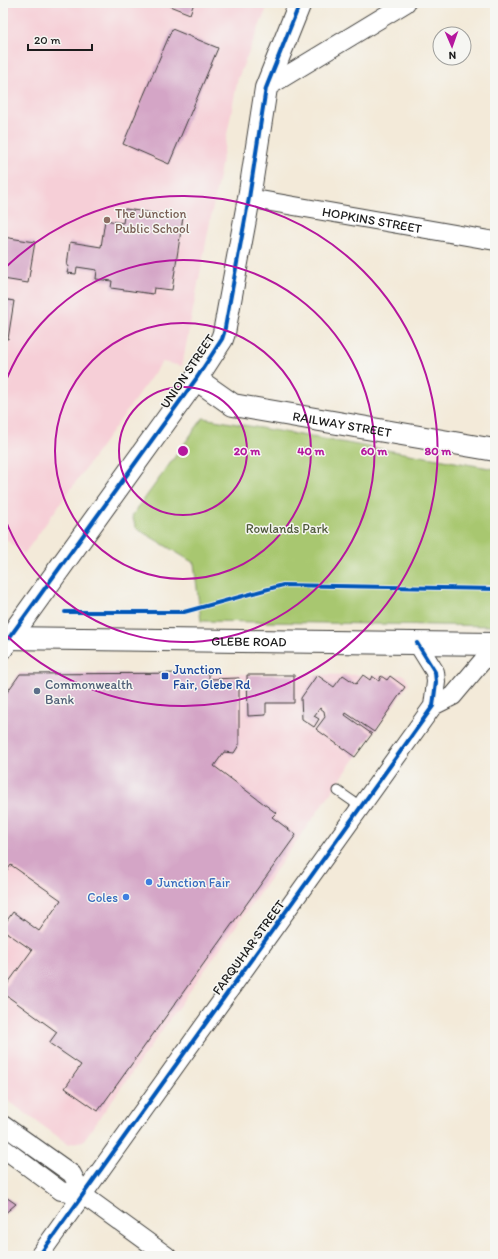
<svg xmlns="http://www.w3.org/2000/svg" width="498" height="1259" viewBox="0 0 498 1259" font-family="Itim,sans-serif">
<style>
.built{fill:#f6cfd7}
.green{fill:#a8c76f;stroke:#627246}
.building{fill:#d4a5c6}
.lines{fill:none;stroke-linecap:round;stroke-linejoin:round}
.lane-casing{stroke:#3c3b38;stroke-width:11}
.street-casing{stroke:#3c3b38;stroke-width:20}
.secondary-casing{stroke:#3c3b38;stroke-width:24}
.lane{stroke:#fff;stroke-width:9}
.street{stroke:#fff;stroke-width:18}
.secondary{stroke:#fff;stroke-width:22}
.cycleway-casing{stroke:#f6f6f2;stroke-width:6}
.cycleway{stroke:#0057b8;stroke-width:4}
.ring{fill:none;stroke:#b5179e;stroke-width:2}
.education-dot{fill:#8d6e63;stroke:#f6f6f2;stroke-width:1.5}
.transit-dot{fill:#1a4fb4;stroke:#f6f6f2;stroke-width:1.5}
.service-dot{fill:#5c6f8a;stroke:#f6f6f2;stroke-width:1.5}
.shop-dot{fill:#3f7fe0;stroke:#f6f6f2;stroke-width:1.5}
.labels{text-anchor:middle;stroke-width:3;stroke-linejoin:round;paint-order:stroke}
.education-label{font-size:13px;fill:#785e54;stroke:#f6f6f2;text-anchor:start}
.street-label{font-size:13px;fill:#1c1c1c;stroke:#f6f6f2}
.park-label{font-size:13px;fill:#4d5839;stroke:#f6f6f2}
.transit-label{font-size:13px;fill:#164399;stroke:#f6f6f2;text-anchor:start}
.service-label{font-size:13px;fill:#4e5e75;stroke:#f6f6f2;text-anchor:start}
.shop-label{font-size:13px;fill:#366cbe;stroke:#f6f6f2;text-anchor:start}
.centre{fill:#b5179e;stroke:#f6f6f2;stroke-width:2}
.ring-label{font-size:12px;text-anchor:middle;font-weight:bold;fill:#b5179e;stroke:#f6f6f2;stroke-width:3;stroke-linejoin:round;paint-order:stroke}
</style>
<rect width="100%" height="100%" fill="#f6f6f2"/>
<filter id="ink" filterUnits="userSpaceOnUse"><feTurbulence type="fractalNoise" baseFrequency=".025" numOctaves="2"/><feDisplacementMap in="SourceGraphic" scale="8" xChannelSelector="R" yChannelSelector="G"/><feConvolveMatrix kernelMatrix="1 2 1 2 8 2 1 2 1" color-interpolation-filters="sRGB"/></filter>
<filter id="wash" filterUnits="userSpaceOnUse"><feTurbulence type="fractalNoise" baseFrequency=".012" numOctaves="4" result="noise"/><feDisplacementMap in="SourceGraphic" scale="16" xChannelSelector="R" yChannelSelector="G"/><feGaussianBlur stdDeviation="0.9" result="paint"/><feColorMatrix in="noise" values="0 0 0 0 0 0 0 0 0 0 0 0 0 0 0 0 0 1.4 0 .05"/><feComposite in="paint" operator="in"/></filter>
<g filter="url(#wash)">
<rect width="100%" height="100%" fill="#f3ead9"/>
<g class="built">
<polygon points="3,3 269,3 238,78 182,366 162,362 24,554 3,537"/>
<polygon points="19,673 404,675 409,683 83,1141 68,1144 3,1097 3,696"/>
</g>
<polygon class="green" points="203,418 495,469 495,626 201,621 194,563 136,528 132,516"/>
<g id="blocks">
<g class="building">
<polygon points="162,3 194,3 190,14"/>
<polygon points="172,29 218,48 169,164 123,144"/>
<polygon points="125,209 183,217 172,290 154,288 153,294 111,288 112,281 96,279 97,270 77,267 76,274 67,273 69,266 67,266 70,242 101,247 105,220 123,223"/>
<polygon points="3,237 35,242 28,283 3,279"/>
<polygon points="3,299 14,301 8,339 3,338"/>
<polygon points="209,673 209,679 239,678 239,745 234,753 224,752 214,766 276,813 272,817 296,835 98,1111 65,1088 81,1065 49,1043 57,1032 3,993 3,990 32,950 3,930 3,926 13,912 39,931 61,900 11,865 3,876 3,698 20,674"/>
<polygon points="247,675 294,675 294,703 266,703 266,715 248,716"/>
<polygon points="317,675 334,687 343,675 356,684 363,675 370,680 372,676 379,681 381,676 387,680 390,676 405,687 374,732 346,713 345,715 372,734 355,757 316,729 325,717 324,711 320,708 314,716 319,719 314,727 302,719 301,698"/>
<polygon points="3,1195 16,1204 3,1215"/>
</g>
</g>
</g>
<g filter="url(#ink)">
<use href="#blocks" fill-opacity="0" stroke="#3c3b38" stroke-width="1"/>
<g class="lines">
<g class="lane-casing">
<polyline id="lane" points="338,791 361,807"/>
</g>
<g class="street-casing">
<g id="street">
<polyline points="266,88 406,3"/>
<path id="s1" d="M249,198L495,241"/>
<polyline points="433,706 453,696 495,646"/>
<polyline points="3,1125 72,1174 83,1195"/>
<polyline points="3,1148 61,1191 83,1195 167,1256"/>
<polyline points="39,1256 433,706 436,682 435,672 417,643"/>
</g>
</g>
<g class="secondary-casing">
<g id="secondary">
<path id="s2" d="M196,379L233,405L495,450"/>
<path id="s3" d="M3,638L495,644"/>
<polyline points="3,647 196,379 222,339 224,333 249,198 266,88 300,3"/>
</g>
</g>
<use href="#lane" class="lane"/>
<use href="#street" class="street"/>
<use href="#secondary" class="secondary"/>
<g class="cycleway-casing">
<g id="cycleway">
<polyline points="65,612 184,612 283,585 495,589"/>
<polyline points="9,638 196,379 222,339 224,333 249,198 266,88 300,3"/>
<polyline points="39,1256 433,706 436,682 435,672 417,643"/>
</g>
</g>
<use href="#cycleway" class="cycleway"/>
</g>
</g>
<g class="ring">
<circle cx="183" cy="451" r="64"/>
<circle cx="183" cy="451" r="128"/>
<path d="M4 386A191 191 0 1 1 4 516"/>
<path d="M4 269A255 255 0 1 1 4 633"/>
</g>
<circle class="education-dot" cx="107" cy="220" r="4"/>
<rect class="transit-dot" x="161" y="672" width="8" height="8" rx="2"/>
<circle class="service-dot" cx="37" cy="691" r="4"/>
<g class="shop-dot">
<circle cx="149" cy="882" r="4"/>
<circle cx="126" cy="897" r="4"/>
</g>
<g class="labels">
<g class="education-label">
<text x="115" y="218">The Junction<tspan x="115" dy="15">Public School</tspan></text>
</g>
<g class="street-label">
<text dy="5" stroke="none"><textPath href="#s1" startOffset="125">HOPKINS STREET</textPath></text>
<text transform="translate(187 371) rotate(-56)" y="5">UNION STREET</text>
<text dy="5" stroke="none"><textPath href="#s2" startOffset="156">RAILWAY STREET</textPath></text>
<text dy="5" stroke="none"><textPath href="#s3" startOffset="246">GLEBE ROAD</textPath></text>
<text transform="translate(248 947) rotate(-54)" y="5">FARQUHAR STREET</text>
</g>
<g class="park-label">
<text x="287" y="533">Rowlands Park</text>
</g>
<g class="transit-label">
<text x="173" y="674">Junction<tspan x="173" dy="15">Fair, Glebe Rd</tspan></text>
</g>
<g class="service-label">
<text x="45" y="689">Commonwealth<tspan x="45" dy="15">Bank</tspan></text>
</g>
<g class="shop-label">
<text x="157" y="887">Junction Fair</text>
<text x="118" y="902" text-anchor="end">Coles</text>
</g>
</g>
<circle cx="183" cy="451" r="6" class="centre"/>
<g class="ring-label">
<text x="247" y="455">20 m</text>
<text x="311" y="455">40 m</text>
<text x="374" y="455">60 m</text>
<text x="438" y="455">80 m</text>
</g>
<rect width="498" height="1259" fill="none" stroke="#f6f6f2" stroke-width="16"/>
<g transform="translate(452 46) rotate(178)"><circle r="19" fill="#f6f6f2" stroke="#9f9f9c"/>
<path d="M0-3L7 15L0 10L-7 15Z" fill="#b5179e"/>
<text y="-6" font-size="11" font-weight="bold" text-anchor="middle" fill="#1c1c1c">N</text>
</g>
<path d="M28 44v6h64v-6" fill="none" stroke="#1c1c1c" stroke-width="2"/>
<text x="34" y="44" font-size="12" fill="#1c1c1c" stroke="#f6f6f2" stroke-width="3" paint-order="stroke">20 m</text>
</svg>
